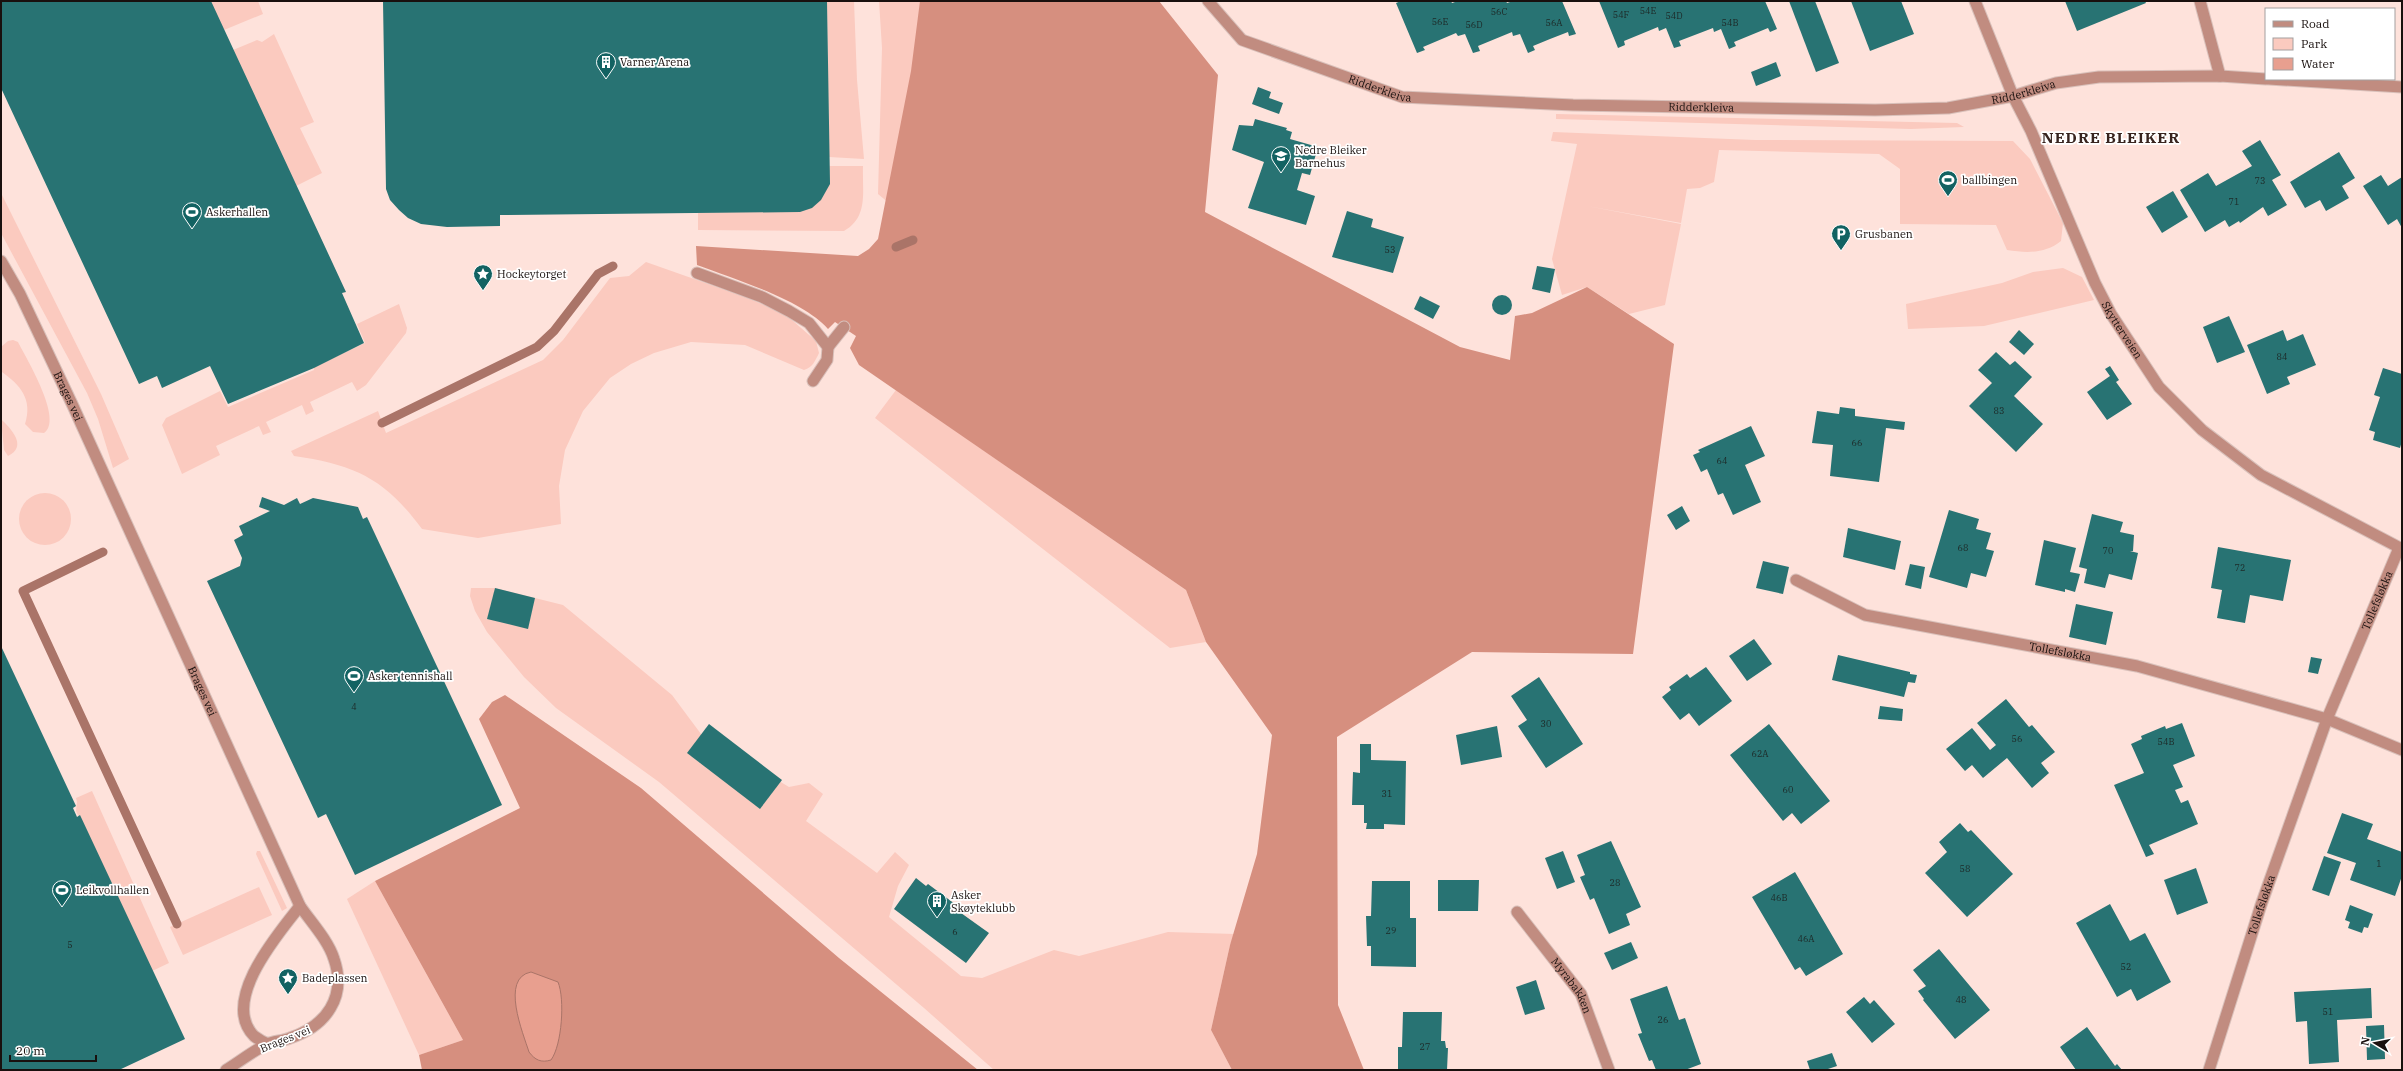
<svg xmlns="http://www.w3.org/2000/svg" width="2403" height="1071" viewBox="0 0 2403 1071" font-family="'IBM Plex Serif',serif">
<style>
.green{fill:#fbcabf}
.forest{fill:#d68f7f}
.water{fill:#e89f8f;stroke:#aa7468}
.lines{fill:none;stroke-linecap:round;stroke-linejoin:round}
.stream{stroke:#aa7468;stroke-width:9}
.building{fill:#287373}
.minor-casing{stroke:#d9c0ba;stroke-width:13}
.minor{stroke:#c18c80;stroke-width:11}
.labels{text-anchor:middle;stroke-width:3.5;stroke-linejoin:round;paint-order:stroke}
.number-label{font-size:9px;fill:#1d2927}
.poi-label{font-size:11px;fill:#19100e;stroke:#fff;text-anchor:start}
.street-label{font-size:11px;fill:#19100e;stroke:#fff}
.district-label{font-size:15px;font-weight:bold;letter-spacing:1px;fill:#38241f;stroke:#fff}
</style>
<rect width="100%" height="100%" fill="#fee2db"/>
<g class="green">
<polygon points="210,1 258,1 263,14 224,30"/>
<polygon points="827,1 854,1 857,80 864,159 829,157"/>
<polygon points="879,1 931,1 907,218 878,194 882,48"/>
<polygon points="274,34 314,122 300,128 322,173 296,186 233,50 257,40 262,42"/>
<polygon points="1556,114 1957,123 1964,127 1911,129 1556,119"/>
<path d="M1553,132L1755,140L2013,141L2030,159L2063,223L2061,241C2045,254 2026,253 2007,250L1996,225L1900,224V169L1879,154L1719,150L1714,182L1700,188L1687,189L1681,223L1587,206L1681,224L1665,305L1629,314L1587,287L1562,295L1552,259L1577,144L1551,141Z"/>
<path d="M830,166H863C862,191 869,217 844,231L698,230V213Z"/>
<polygon points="1,193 101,394 129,459 113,468 98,419 87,393 1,233"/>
<path d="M646,262L748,298L785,314L816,341L819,353C815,361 813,367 804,370L745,345L691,342L654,353L631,364L610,378L583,411L565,450L559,486L561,524L478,538L422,529C385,479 356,465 294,456L291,451L378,411L386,433L543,360L563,340L610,278L629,276Z"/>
<polygon points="2063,268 2082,277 2094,300 1984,326 1908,329 1906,304 2002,283 2033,272"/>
<polygon points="399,304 407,328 406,333 366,385 357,391 352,382 310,402 314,411 306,415 302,405 266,422 271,432 263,435 259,426 216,446 220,455 182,474 162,425 166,418 220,391 228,407 314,370 314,367 365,343 357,324"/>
<path d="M13,340L18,342C26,358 64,420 44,433L33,432L25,424C33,399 20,385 2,372L1,347L8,341Z"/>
<polygon points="896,390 1186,590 1206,642 1170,648 875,418"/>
<path d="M1,419C11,429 28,446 8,456L4,450Z"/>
<circle cx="45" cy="519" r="26"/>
<polygon points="471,588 495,588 563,605 672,695 701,734 789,787 809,783 823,794 806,821 877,873 895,852 909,865 898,886 889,917 961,976 982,978 1054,950 1079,956 1168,932 1235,934 1230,945 1211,1030 1232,1070 994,1070 924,1008 659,782 556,708 524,677 487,632 475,611 470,596"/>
<polygon points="92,791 169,963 150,972 76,811 77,802 76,798"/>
<polygon points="257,851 260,851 287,908 282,911 256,854"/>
<polygon points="375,881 463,1040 419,1055 347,899"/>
<polygon points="259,887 272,915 183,955 170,927"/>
</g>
<g class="forest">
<path d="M920,1H1159L1218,75L1205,212L1460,347L1510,360L1515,316L1532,313L1587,287L1674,344L1633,654L1472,652L1337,737L1338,1005L1364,1070H1232L1211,1030L1230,945L1257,854L1272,735L1206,642L1186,590L859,365L850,348L856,336L835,322L828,329C803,300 734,279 697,265L696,246L858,256L869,249L878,239L911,71Z"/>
<polygon points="505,695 641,788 839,958 978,1070 422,1070 419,1055 463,1040 375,881 520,808 479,719 492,702"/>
</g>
<path class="water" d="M531,972L558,982C565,999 562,1045 551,1060C541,1063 535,1060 529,1052C523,1033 500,978 531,972Z"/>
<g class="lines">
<g class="stream">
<polyline points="896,247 913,240"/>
<polyline points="382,423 537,347 554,331 598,274 613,266"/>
<polyline points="103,552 23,591 177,924"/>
</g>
</g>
<g class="building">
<polygon points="1,1 211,1 346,292 342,293 364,343 314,368 228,404 210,366 162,388 157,376 139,384 1,88"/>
<polygon points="383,1 827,1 830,184 821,200 812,208 800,212 500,215 500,226 447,227 421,224 408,218 399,210 390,200 386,189"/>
<polygon points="1401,1 1451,1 1452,3 1458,1 1506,1 1507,3 1513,1 1562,1 1576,34 1569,36 1568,32 1550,39 1533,46 1535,50 1528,53 1520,34 1513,36 1512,32 1478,46 1480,51 1473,53 1465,34 1458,36 1456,33 1423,47 1425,50 1417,53 1396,3"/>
<polygon points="1599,1 1765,1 1777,29 1770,32 1768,28 1734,42 1736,46 1729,49 1721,29 1714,32 1713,28 1679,41 1681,46 1674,48 1666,28 1659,31 1658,27 1624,41 1625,45 1618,48"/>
<polygon points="1789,1 1815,1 1839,63 1816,72"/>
<polygon points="1851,1 1901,1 1914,34 1870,51"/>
<polygon points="2065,1 2145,1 2146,3 2077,31"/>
<polygon points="1776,62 1781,76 1756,86 1751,72"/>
<polygon points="1258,87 1271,92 1269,98 1283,103 1279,114 1252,104"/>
<polygon points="1255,119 1287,128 1286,130 1292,132 1290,139 1318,147 1310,175 1302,173 1297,190 1315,196 1306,225 1248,208 1264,162 1232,150 1239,125 1253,126"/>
<polygon points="2260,140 2281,175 2272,180 2287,205 2268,216 2263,207 2240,223 2239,221 2229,227 2225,220 2205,232 2180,190 2208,173 2216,186 2252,166 2242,151"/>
<polygon points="2339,152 2355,178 2342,186 2349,198 2326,211 2320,200 2305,208 2290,182"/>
<polygon points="2381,175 2388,186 2402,177 2402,228 2397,219 2388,225 2363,186"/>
<polygon points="2173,191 2188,217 2162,233 2146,207"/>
<polygon points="1347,211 1373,219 1371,227 1404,237 1393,273 1332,257"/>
<polygon points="1537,266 1555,269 1550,293 1532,289"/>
<circle cx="1502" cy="305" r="10"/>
<polygon points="1420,296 1440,306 1433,319 1414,309"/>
<polygon points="2229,316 2245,352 2217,363 2203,327"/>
<polygon points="2019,330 2034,344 2024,355 2009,342"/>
<polygon points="2283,330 2287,341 2303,334 2316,365 2287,377 2290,384 2267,394 2247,345"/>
<polygon points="1996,352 2010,365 2015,361 2032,377 2014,396 2043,424 2016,452 1969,406 1992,383 1978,370"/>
<polygon points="2110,366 2119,380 2116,382 2132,404 2107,420 2087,392 2110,376 2105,369"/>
<polygon points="2383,368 2402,374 2402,441 2400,448 2373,440 2375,432 2369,430 2380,397 2374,395"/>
<polygon points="1840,407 1855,409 1855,416 1905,422 1904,430 1886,428 1879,482 1830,476 1833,445 1812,443 1817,411 1839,414"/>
<polygon points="1751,426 1765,456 1745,465 1761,502 1733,515 1723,493 1718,495 1707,469 1701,472 1693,455 1700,452 1698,450"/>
<polygon points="262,497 284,505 297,498 300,504 313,498 358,507 363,519 367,517 502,805 355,875 326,814 318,818 207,581 240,566 242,558 234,540 243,535 239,526 270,511 259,507"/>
<polygon points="1682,506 1690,521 1676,530 1667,515"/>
<polygon points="1949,510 1979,519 1976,529 1991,533 1986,549 1994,551 1986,577 1971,573 1967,588 1929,577"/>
<polygon points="2092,514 2123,522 2120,532 2134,535 2133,551 2130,551 2138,553 2132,580 2109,574 2105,588 2084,583 2087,569 2079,567"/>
<polygon points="1848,528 1901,541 1895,570 1843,557"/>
<polygon points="2044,540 2076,548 2070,572 2080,574 2075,592 2065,589 2065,592 2035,585"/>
<polygon points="2218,547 2291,560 2283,601 2250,595 2245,623 2217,618 2222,590 2211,588"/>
<polygon points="1763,561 1789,567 1783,594 1756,588"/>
<polygon points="1910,564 1925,567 1921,589 1905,585"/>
<polygon points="495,588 535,598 528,629 487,619"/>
<polygon points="2076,604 2113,612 2106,645 2069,637"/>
<polygon points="1754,639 1772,664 1747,681 1729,656"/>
<polygon points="1,646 76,806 73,808 77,817 80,815 185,1039 119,1070 1,1070"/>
<polygon points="1838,655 1910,672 1910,674 1917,675 1915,683 1908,682 1904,697 1832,680"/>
<polygon points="2311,657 2322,659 2318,674 2308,672"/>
<polygon points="1706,667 1732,701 1699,726 1689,713 1680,720 1662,697 1671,690 1669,687 1687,674 1690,678"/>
<polygon points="1539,677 1583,744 1546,768 1518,726 1527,720 1511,696"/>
<polygon points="2006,699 2029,727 2032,725 2055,752 2041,763 2049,773 2032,788 2007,758 1983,778 1972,765 1965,771 1946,749 1972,728 1990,750 1996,745 1977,723"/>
<polygon points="1880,706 1903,709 1902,721 1878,719"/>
<polygon points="2182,723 2195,756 2173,765 2183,787 2175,790 2181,803 2188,800 2198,824 2149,845 2154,854 2146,857 2114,785 2144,773 2131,744 2142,739 2141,736 2165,726 2166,729"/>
<polygon points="709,724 782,780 760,809 687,753"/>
<polygon points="1769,724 1830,801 1801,824 1792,813 1783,821 1730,755"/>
<polygon points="1497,726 1502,757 1461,765 1456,735"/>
<polygon points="1360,744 1371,744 1371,760 1406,761 1405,825 1384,824 1384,829 1366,829 1367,823 1364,823 1364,805 1352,805 1353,772 1360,773"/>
<polygon points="2342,813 2373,824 2367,839 2402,852 2402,876 2395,896 2350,880 2356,863 2327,853"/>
<polygon points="1960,823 1968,832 1971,830 2013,874 1967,917 1925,873 1947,852 1939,842"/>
<polygon points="1611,841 1641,907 1626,914 1630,925 1609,934 1594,898 1590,900 1580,877 1585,875 1577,855"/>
<polygon points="1563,851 1575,882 1557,889 1545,858"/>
<polygon points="2324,856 2341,862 2329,896 2312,890"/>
<polygon points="2196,868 2208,903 2177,915 2164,880"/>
<polygon points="1795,872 1843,954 1806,976 1800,967 1795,970 1752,897"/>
<polygon points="916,878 926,886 928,884 963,910 961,913 989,933 966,963 894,909"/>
<polygon points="1438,880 1479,880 1478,911 1438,911"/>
<polygon points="1372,881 1410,881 1410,918 1416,918 1416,967 1371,966 1371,946 1367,946 1366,916 1371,916"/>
<polygon points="2110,904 2130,941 2145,933 2171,982 2137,1001 2131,989 2117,997 2076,923"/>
<polygon points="2350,905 2373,914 2368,928 2364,927 2362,933 2348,928 2350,922 2345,920"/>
<polygon points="1631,942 1638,958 1612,970 1604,953"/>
<polygon points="1939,949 1990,1010 1955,1039 1923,1000 1924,999 1918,991 1926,986 1913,970"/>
<polygon points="1536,980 1545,1009 1525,1015 1516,987"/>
<polygon points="1667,986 1679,1020 1685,1018 1701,1064 1685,1070 1656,1070 1652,1060 1649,1061 1638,1034 1642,1033 1630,999"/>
<polygon points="2371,988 2372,1018 2337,1020 2339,1062 2309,1064 2307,1021 2296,1022 2294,992"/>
<polygon points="1864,997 1870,1004 1874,1000 1895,1024 1872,1043 1846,1012"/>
<polygon points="1403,1012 1442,1012 1441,1041 1445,1041 1446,1048 1448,1048 1447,1070 1398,1070 1398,1047 1402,1047"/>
<polygon points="2384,1025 2385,1059 2367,1060 2366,1026"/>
<polygon points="2087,1027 2115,1066 2117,1064 2122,1070 2076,1070 2060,1047"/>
<polygon points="1832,1053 1837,1066 1825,1070 1810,1070 1807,1061"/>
</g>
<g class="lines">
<g class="minor-casing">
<g id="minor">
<path id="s1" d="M1208,1L1242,40L1402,97L1573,105L1875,110L1948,108L2013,96L2056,83L2099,77L2220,76L2266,79"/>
<path id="s2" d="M1975,1L2013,96L2031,131L2095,283L2111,314L2159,387L2202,430L2261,475L2402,549"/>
<polyline points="2200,1 2220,76"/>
<polyline points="2269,79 2402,87"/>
<path id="s3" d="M1,261L20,294L73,406L300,906C311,922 328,940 334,959C347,997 326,1026 290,1038C283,1041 274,1041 267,1044C253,1051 239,1062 226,1070"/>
<polyline points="697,273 762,297 789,311 809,323 828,347 827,360 813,381"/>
<polyline points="828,347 844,327"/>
<path id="s4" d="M1796,580L1865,615L2137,666L2327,719L2402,750"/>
<path id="s5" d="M1517,912L1581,994L1609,1070"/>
<path d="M268,1044C263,1042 258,1039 254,1036C220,1001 278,934 300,906"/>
<path id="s6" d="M2209,1070L2261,905L2327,719L2399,548"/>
</g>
</g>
<use href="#minor" class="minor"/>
</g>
<defs>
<g id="building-pin" transform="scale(1)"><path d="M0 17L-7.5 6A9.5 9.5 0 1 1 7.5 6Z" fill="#126262" stroke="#fff"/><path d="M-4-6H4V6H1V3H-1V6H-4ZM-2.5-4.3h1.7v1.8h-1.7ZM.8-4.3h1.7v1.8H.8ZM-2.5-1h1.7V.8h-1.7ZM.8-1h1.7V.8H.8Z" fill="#fff"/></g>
<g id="school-pin" transform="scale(1)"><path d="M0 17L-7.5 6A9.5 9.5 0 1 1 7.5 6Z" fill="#126262" stroke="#fff"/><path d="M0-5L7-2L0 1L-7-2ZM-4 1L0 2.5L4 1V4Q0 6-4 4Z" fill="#fff"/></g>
<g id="stadium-pin" transform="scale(1)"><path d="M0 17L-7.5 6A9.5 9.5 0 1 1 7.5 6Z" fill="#126262" stroke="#fff"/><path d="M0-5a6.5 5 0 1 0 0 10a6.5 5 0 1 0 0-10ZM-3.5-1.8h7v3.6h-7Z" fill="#fff"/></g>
<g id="parking-pin" transform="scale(1)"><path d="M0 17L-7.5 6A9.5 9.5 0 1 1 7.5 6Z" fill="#126262" stroke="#fff"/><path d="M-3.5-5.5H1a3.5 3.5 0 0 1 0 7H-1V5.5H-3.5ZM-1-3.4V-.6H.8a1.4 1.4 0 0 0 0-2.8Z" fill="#fff"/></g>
<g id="sight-pin" transform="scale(1)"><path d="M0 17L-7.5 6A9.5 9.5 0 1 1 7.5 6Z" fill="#126262" stroke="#fff"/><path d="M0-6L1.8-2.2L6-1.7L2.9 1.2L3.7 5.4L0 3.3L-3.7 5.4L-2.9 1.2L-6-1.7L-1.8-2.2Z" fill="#fff"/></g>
</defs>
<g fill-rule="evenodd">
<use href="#building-pin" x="606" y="62"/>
<use href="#school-pin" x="1281" y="156"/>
<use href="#stadium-pin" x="1948" y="180"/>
<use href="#stadium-pin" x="192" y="212"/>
<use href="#parking-pin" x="1841" y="234"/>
<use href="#sight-pin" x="483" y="274"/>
<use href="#stadium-pin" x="354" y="676"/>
<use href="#stadium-pin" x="62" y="890"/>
<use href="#building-pin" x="937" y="901"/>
<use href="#sight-pin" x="288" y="978"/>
</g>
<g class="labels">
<g class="number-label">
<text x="1648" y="14">54E</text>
<text x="1499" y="15">56C</text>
<text x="1621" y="18">54F</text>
<text x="1674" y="19">54D</text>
<text x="1440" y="25">56E</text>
<text x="1554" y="26">56A</text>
<text x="1730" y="26">54B</text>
<text x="1474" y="28">56D</text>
<text x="2260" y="184">73</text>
<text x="2234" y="205">71</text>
<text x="1390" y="253">53</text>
<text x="2282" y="360">84</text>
<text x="1999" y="414">83</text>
<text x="1857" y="446">66</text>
<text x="1722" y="464">64</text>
<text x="1963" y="551">68</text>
<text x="2108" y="554">70</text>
<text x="2240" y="571">72</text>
<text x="354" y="710">4</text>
<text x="1546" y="727">30</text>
<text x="2017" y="742">56</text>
<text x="2166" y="745">54B</text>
<text x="1760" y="757">62A</text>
<text x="1788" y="793">60</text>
<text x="1387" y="797">31</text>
<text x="2379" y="867">1</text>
<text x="1965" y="872">58</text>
<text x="1615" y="886">28</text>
<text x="1779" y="901">46B</text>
<text x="1391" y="934">29</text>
<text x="955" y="935">6</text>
<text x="1806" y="942">46A</text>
<text x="70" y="948">5</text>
<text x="2126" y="970">52</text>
<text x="1961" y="1003">48</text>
<text x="2328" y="1015">51</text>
<text x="1663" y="1023">26</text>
<text x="1425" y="1050">27</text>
</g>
<g class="poi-label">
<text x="620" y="66">Varner Arena</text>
<text x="1295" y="154">Nedre Bleiker<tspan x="1295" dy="13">Barnehus</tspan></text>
<text x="1962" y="184">ballbingen</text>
<text x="206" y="216">Askerhallen</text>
<text x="1855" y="238">Grusbanen</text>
<text x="497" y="278">Hockeytorget</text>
<text x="368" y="680">Asker tennishall</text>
<text x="76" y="894">Leikvollhallen</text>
<text x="951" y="899">Asker<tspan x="951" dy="13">Skøyteklubb</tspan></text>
<text x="302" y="982">Badeplassen</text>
</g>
<g class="street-label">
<text dy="4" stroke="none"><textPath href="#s1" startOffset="198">Ridderkleiva</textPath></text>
<text dy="4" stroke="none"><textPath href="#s1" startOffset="845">Ridderkleiva</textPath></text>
<text dy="4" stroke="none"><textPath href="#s1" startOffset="521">Ridderkleiva</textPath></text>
<text dy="4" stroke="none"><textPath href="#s2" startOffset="361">Skytterveien</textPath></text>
<text dy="4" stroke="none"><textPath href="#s3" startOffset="151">Brages vei</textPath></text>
<text dy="4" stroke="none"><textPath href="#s6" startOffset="499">Tollefsløkka</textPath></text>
<text dy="4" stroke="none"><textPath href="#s4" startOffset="276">Tollefsløkka</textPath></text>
<text dy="4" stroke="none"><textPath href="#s3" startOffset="475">Brages vei</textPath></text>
<text dy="4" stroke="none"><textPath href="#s6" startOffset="173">Tollefsløkka</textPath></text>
<text dy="4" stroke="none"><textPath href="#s5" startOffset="92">Myrabakken</textPath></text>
<text transform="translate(285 1039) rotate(-22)" y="4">Brages vei</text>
</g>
<g class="district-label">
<text x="2111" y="143">NEDRE BLEIKER</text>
</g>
</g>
<rect width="2403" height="1071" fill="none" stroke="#19100e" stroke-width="4"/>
<rect x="2265" y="8" width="130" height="72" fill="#ffffff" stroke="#a39f9f"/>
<rect x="2273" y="21" width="20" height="6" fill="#c18c80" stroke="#a39f9f"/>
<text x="2301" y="28" font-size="12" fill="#19100e">Road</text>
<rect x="2273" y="38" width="20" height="12" fill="#fbcabf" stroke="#a39f9f"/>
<text x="2301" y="48" font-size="12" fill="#19100e">Park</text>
<rect x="2273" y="58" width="20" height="12" fill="#e89f8f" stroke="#a39f9f"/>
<text x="2301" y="68" font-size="12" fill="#19100e">Water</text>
<g transform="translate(2375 1043) rotate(280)" stroke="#ffffff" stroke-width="3" paint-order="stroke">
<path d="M0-3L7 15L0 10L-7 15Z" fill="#19100e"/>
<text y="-6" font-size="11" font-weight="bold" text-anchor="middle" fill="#19100e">N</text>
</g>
<path d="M10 1055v6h86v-6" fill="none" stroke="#19100e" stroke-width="2"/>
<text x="16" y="1055" font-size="12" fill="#19100e" stroke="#ffffff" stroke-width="3" paint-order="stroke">20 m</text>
</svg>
